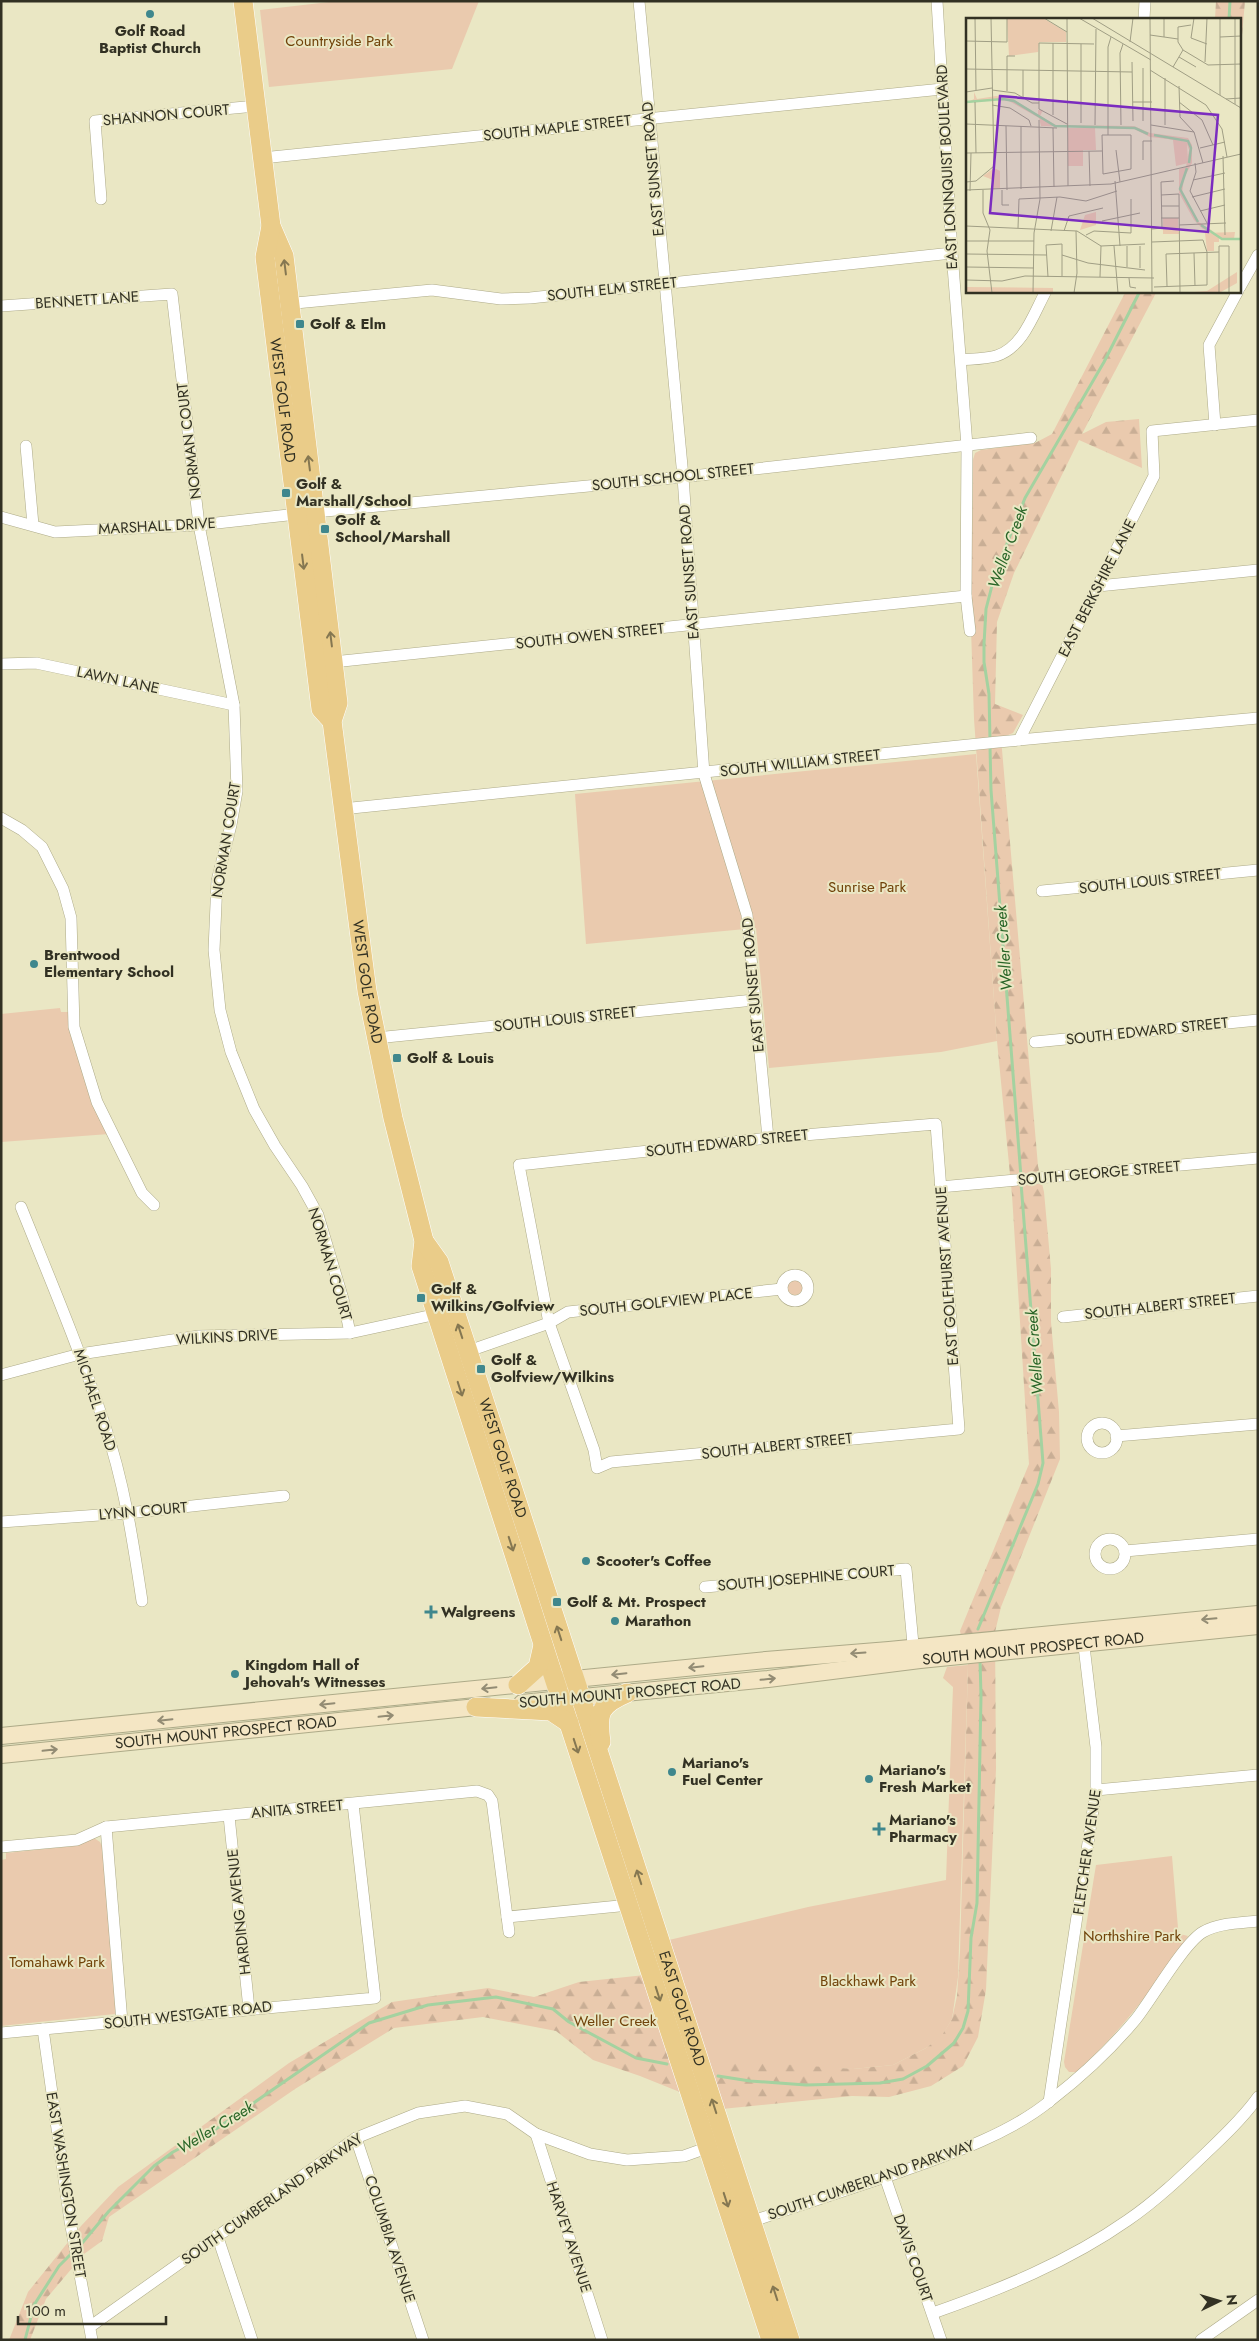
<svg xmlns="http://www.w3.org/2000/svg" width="1259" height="2341" viewBox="0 0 1259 2341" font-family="Jost,sans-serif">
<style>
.green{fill:#eacaae}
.forest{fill:url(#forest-firs)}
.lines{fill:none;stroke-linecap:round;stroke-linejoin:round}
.stream{stroke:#a4d2a0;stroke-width:3}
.minor-casing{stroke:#adaa88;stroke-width:12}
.secondary-casing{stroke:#adaa88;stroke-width:18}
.primary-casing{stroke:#fff;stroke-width:20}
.minor{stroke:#fff;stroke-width:11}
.secondary{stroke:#f4e6c4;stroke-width:16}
.primary{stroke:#eacc89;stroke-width:19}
.oneway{stroke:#857751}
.oneway2{stroke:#938c74}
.poi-dot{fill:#3f878d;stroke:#eae7c4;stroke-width:2}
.labels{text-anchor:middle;stroke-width:4;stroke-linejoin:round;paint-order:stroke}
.poi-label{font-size:15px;font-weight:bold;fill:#323123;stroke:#eae7c4;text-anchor:start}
.park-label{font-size:15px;fill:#704209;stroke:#eae7c4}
.street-label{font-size:15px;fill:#323123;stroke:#eae7c4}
.water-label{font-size:16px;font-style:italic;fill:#286527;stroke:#eae7c4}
.inset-river{fill:none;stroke:#a4d2a0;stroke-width:2.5}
.inset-road{fill:none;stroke:#a09e84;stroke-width:1}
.view{fill:#7b2cbf;fill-opacity:0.15;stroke:#7b2cbf;stroke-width:2.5}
.inset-edge{fill:none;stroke:#323123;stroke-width:2.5}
</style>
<defs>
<pattern id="forest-firs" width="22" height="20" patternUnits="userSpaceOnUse" patternTransform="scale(1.25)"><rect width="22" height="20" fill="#eacaae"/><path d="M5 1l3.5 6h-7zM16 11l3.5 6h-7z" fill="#c9ae95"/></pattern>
</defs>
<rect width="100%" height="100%" fill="#eae7c4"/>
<g class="green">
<polygon points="338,1 479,1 452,69 269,87 260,10"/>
<polygon points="976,754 997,1041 941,1052 769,1068 756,928 586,944 575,794"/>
<polygon points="60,1008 61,1012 68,1012 109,1134 1,1142 1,1014"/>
<circle cx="795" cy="1287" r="8"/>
<polygon points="968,1665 958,1977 952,2019 941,2038 926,2048 893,2065 853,2069 710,2064 669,1940 808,1907 946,1880 953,1687 943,1678 947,1667"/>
<polygon points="94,1838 100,1842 103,1848 117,2006 115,2014 1,2026 1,1860 6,1859 6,1853 74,1846"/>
<path d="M1172,1856L1178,1928L1180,1934L1188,1936C1155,1986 1121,2032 1076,2072H1069L1065,2067L1064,2062L1096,1865Z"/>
</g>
<g class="forest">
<polygon points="1216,1 1245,1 1240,59 1240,19 1215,19"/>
<polygon points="1126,291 1157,291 1082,434 1106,422 1139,419 1142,468 1079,440 1014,573 997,622 995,704 1023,715 1013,733 1001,738 1038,1166 1044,1192 1051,1269 1051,1322 1059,1412 1060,1459 1001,1607 995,1632 996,1769 986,1990 978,2037 963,2066 931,2086 889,2097 852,2096 722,2109 640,2076 593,2060 556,2031 483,2017 394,2028 295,2089 109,2217 102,2241 84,2254 46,2299 30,2340 9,2340 28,2292 81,2226 118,2187 289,2063 392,2002 488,1988 534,1997 579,1982 645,1975 670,2049 710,2064 751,2062 853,2069 893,2065 926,2048 941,2037 952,2019 957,1996 960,1952 968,1665 960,1631 1029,1464 1012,1195 997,1041 974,719 971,629 973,460 975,453 981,450 1035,443 1052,434"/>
</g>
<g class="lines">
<g class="stream">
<polyline points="1229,19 1230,1"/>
<polyline points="990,740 989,694 984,662 984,644 986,609 995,574 1025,498 1104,362 1140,291"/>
<polyline points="990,747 991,790 1021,1177"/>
<polyline points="978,1629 1038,1484 1043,1463 1021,1183"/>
<polyline points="718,2076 750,2081 806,2085 880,2083 903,2079 927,2066 954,2043 963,2028 968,2011 971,1938 977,1903 981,1696 980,1660"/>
<polyline points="78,2248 109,2211 154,2166 173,2152 216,2129 369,2023 428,2005 496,1997 553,2009 569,2022 636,2058 667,2064"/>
<polyline points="25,2340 34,2305 59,2266 73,2252"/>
</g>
<g class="minor-casing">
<g id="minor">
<polyline points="639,1 683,477 704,774 747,915 768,1138"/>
<polyline points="937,1 952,253 967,446 966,596 970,631"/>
<polyline points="1144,19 1145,1"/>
<polyline points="262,158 942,89"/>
<polyline points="101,199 95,121 256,106"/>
<polyline points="1240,287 1258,255"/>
<polyline points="285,304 432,290 501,299 530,298 952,253"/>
<polyline points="1,306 172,294 199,525 234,705 237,791 231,825 217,881 214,950 220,1010 231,1052 254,1109 275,1146 302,1186 318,1215 343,1299 350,1333"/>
<path d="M961,360C972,359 985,359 996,356C1023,348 1034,313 1046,291"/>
<polyline points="1215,425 1209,345 1238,291"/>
<polyline points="26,446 33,525"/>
<polyline points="1,517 55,532 199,525 315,512 683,477 1031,438"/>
<polyline points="1098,586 1258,570"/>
<polyline points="333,662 966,596"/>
<polyline points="1,664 36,663 234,705"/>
<polyline points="1019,740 1154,476 1152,431 1258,420"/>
<polyline points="342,809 998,742 1258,718"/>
<polyline points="1,818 22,830 42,847 63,889 71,918 74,1027 97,1102 142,1193 154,1205"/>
<polyline points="1042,891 1258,870"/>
<polyline points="376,1038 754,1000"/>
<polyline points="1035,1042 1258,1020"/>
<polygon points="936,1124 959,1429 611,1462 597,1468 594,1450 549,1323 519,1165 768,1138"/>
<polyline points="940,1187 1258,1158"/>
<path d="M21,1207C50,1279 80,1350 104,1423C124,1481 133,1541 142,1601"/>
<circle cx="795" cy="1288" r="13"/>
<polyline points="1063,1317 1258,1296"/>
<polyline points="463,1353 549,1323 568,1312 782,1289"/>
<polyline points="1,1375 80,1354 199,1336 350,1333 442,1313"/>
<circle cx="1102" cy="1438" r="15"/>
<polyline points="1116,1436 1258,1424"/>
<polyline points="1,1522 128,1513 284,1496"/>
<circle cx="1110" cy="1554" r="15"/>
<polyline points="1125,1551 1258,1539"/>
<polyline points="705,1587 906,1569 914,1655"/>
<polyline points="1096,1790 1258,1775"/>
<polyline points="229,1816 249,2009"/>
<polyline points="106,1827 122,2022"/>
<polyline points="1,1847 77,1840 106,1827 477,1791 488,1795 492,1801 509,1932"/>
<polyline points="507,1917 629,1905"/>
<polyline points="43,2029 70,2221 92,2340"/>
<polyline points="1,2033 375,1998 353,1804"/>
<polyline points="1049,2102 1096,1790 1096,1747 1083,1638"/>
<polyline points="536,2134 602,2340"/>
<polyline points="356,2138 423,2340"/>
<polyline points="885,2177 941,2340"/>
<path d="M747,2223C796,2207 845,2190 894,2174C945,2156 1009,2135 1051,2100C1082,2076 1111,2049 1136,2019C1152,1999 1184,1943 1203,1932C1219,1923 1239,1923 1258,1921"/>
<polyline points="217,2235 252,2340"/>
<path d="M933,2313C1001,2289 1068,2262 1128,2220C1156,2201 1182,2176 1206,2153C1224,2136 1244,2117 1258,2097"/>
<polyline points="91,2326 356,2138 418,2113 465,2106 507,2114 536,2134 590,2154 627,2160 684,2156 712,2146"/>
<polyline points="1201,2340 1258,2300"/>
</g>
</g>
<g class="secondary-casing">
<g id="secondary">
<path id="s1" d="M522,1703L768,1679L920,1660L1258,1626"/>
<polyline points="1,1736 766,1660 889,1650 1258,1614"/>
<path id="s2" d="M1,1755L487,1706"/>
</g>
</g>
<g class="primary-casing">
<g id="primary">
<path id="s3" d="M243,1L271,226L284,256L338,703L332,721L367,991L393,1118L424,1241L421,1266L555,1681L771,2340"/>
<path id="s4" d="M271,226L265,257L321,709L332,721"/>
<path id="s5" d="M424,1241L439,1262L790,2340"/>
<polyline points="518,1685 538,1667 543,1645"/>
<polyline points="476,1707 551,1711 569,1723"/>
<path d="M601,1742C597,1713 599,1705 627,1693"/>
</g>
</g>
<use href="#minor" class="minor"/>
<use href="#secondary" class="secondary"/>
<use href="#primary" class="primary"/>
</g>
<defs><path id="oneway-shaft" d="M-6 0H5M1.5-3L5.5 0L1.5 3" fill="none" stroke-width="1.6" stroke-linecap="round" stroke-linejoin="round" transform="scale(1.25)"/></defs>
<g class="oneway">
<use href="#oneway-shaft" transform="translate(285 267) rotate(-97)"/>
<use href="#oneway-shaft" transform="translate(309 463) rotate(-97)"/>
<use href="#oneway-shaft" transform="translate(303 562) rotate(83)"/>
<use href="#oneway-shaft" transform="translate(331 639) rotate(-97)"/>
<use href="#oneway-shaft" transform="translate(460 1331) rotate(-108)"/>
<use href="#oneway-shaft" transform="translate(460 1389) rotate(72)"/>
<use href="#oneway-shaft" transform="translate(511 1544) rotate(72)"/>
<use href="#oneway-shaft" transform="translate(559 1633) rotate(-108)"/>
<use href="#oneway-shaft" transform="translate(576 1746) rotate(72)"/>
<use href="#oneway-shaft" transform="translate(639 1877) rotate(-108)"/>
<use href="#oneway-shaft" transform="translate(658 1994) rotate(72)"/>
<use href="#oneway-shaft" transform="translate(714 2106) rotate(-108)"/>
<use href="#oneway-shaft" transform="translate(726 2200) rotate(72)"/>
<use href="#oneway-shaft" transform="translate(775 2293) rotate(-108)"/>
</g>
<g class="oneway2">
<use href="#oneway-shaft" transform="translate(1209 1619) rotate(175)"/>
<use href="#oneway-shaft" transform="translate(858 1653) rotate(176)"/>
<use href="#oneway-shaft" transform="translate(696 1667) rotate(174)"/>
<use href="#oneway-shaft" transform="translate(619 1674) rotate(174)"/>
<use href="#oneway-shaft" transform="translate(768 1679) rotate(-6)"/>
<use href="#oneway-shaft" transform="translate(489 1688) rotate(174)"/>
<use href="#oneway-shaft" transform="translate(327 1704) rotate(174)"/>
<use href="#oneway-shaft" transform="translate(386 1716) rotate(-6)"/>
<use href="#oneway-shaft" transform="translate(165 1720) rotate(174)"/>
<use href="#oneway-shaft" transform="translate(50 1750) rotate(-6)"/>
</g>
<g class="poi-dot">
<circle cx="150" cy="14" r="5"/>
<rect x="295" y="319" width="10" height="10" rx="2.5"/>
<rect x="281" y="488" width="10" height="10" rx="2.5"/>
<rect x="320" y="524" width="10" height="10" rx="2.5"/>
<circle cx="34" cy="964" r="5"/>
<rect x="392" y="1053" width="10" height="10" rx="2.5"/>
<rect x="416" y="1293" width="10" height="10" rx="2.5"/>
<rect x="476" y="1364" width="10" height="10" rx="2.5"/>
<circle cx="586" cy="1561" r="5"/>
<rect x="552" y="1597" width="10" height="10" rx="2.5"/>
<path d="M428.5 1604.5h5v5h5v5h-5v5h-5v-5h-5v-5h5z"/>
<circle cx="615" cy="1621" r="5"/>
<circle cx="235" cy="1674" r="5"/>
<circle cx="672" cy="1772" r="5"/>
<circle cx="869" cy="1779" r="5"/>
<path d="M876.5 1821.5h5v5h5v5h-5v5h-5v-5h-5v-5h5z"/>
</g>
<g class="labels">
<g class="poi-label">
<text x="150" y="36" text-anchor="middle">Golf Road<tspan x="150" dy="17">Baptist Church</tspan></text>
<text x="310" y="329">Golf &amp; Elm</text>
<text x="296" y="489">Golf &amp;<tspan x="296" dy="17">Marshall/School</tspan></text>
<text x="335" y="525">Golf &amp;<tspan x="335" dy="17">School/Marshall</tspan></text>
<text x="44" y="960">Brentwood<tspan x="44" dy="17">Elementary School</tspan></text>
<text x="407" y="1063">Golf &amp; Louis</text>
<text x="431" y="1294">Golf &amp;<tspan x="431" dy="17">Wilkins/Golfview</tspan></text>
<text x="491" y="1365">Golf &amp;<tspan x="491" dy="17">Golfview/Wilkins</tspan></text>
<text x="596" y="1566">Scooter's Coffee</text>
<text x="567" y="1607">Golf &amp; Mt. Prospect</text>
<text x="441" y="1617">Walgreens</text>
<text x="625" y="1626">Marathon</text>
<text x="245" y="1670">Kingdom Hall of<tspan x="245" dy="17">Jehovah's Witnesses</tspan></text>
<text x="682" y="1768">Mariano's<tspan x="682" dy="17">Fuel Center</tspan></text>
<text x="879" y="1775">Mariano's<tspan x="879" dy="17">Fresh Market</tspan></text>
<text x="889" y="1825">Mariano's<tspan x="889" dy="17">Pharmacy</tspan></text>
</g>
<g class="park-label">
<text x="339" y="46">Countryside Park</text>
<text x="867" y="892">Sunrise Park</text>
<text x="1132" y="1941">Northshire Park</text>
<text x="57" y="1967">Tomahawk Park</text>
<text x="868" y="1986">Blackhawk Park</text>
<text x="615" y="2026">Weller Creek</text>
</g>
<g class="street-label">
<text transform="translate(166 115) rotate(-5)" y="5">SHANNON COURT</text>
<text transform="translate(557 128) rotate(-6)" y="5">SOUTH MAPLE STREET</text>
<text transform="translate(947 167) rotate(-93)" y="5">EAST LONNQUIST BOULEVARD</text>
<text transform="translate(653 169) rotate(-95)" y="5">EAST SUNSET ROAD</text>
<text transform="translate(612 289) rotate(-6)" y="5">SOUTH ELM STREET</text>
<text transform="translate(87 300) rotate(-4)" y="5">BENNETT LANE</text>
<text dy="5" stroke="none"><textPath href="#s4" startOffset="176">WEST GOLF ROAD</textPath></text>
<text transform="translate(189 441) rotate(-97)" y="5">NORMAN COURT</text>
<text transform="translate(673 477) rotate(-6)" y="5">SOUTH SCHOOL STREET</text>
<text transform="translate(157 526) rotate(-3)" y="5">MARSHALL DRIVE</text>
<text transform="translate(689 572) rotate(-94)" y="5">EAST SUNSET ROAD</text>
<text transform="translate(1097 588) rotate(-63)" y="5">EAST BERKSHIRE LANE</text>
<text transform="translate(590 636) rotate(-6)" y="5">SOUTH OWEN STREET</text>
<text transform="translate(118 680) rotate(12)" y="5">LAWN LANE</text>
<text transform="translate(800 763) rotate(-6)" y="5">SOUTH WILLIAM STREET</text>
<text transform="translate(226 840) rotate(-81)" y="5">NORMAN COURT</text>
<text transform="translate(1150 881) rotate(-6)" y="5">SOUTH LOUIS STREET</text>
<text dy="5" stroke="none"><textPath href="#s3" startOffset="992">WEST GOLF ROAD</textPath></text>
<text transform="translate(753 985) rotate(-95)" y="5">EAST SUNSET ROAD</text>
<text transform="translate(565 1019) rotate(-6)" y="5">SOUTH LOUIS STREET</text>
<text transform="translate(1147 1031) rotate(-6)" y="5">SOUTH EDWARD STREET</text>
<text transform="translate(727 1143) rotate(-6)" y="5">SOUTH EDWARD STREET</text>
<text transform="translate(1099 1173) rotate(-5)" y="5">SOUTH GEORGE STREET</text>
<text transform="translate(330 1264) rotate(73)" y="5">NORMAN COURT</text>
<text transform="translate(947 1276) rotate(-94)" y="5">EAST GOLFHURST AVENUE</text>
<text transform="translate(666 1302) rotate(-6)" y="5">SOUTH GOLFVIEW PLACE</text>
<text transform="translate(1160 1306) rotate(-6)" y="5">SOUTH ALBERT STREET</text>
<text transform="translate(227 1337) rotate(-3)" y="5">WILKINS DRIVE</text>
<text transform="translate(95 1400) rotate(72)" y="5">MICHAEL ROAD</text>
<text transform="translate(777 1446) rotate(-6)" y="5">SOUTH ALBERT STREET</text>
<text dy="5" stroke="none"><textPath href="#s5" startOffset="232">WEST GOLF ROAD</textPath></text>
<text transform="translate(143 1511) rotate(-5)" y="5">LYNN COURT</text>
<text transform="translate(806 1578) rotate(-5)" y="5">SOUTH JOSEPHINE COURT</text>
<text dy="5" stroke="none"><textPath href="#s1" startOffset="514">SOUTH MOUNT PROSPECT ROAD</textPath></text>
<text transform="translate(630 1693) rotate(-5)" y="5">SOUTH MOUNT PROSPECT ROAD</text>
<text dy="5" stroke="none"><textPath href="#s2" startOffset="226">SOUTH MOUNT PROSPECT ROAD</textPath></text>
<text transform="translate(297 1809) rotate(-5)" y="5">ANITA STREET</text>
<text transform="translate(1087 1852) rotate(-82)" y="5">FLETCHER AVENUE</text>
<text transform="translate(239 1912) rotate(-96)" y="5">HARDING AVENUE</text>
<text dy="5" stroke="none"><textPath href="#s5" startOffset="811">EAST GOLF ROAD</textPath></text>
<text transform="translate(188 2015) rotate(-6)" y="5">SOUTH WESTGATE ROAD</text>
<text transform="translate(871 2180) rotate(-19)" y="5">SOUTH CUMBERLAND PARKWAY</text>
<text transform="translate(66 2185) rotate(81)" y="5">EAST WASHINGTON STREET</text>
<text transform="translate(272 2199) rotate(-35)" y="5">SOUTH CUMBERLAND PARKWAY</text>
<text transform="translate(569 2237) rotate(72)" y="5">HARVEY AVENUE</text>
<text transform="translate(390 2239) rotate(72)" y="5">COLUMBIA AVENUE</text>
<text transform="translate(913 2258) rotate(71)" y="5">DAVIS COURT</text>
</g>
<g class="water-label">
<text transform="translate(1007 547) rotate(-70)" y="6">Weller Creek</text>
<text transform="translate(1003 948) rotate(-94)" y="6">Weller Creek</text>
<text transform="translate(1034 1352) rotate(-94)" y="6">Weller Creek</text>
<text transform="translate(215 2127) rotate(-31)" y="6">Weller Creek</text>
</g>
</g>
<g transform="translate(966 18)">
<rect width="275" height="275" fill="#eae7c4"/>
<path d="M41,0H77L100,14V24H73L72,34L43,38ZM102,110H129L130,132H117V148H102ZM187,118L221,124L222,145L210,148L207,122ZM28,150L34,153V170L27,171V162L17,158ZM130,194V207L114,212L119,197ZM197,200H212L213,216H197ZM269,214L268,221L253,220V224H248V233H241L239,215ZM271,254V265L253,275H216L241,273ZM0,269L87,270V275H0Z" fill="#eacaae"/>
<path d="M8,74L11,81L30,78L47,81L72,97V92H77L74,98L90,107L168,108L184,115L222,120L226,127V145L218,160L216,175L231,203L248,214L237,211L228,202L213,175V151L220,149L223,132L220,123L184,119L168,111L75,108L73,100L43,83L27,81L0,85L8,81Z" fill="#eacaae"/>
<path class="inset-river" d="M0,84L37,81L48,83L89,108L169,110L182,116M188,117L222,123L225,130L223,145M221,150L214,171L232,204M235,207L256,221H274"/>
<path class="inset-road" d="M9,0L10,72M78,0L101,14M101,0L102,168M113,0L185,42M126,0L275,90M184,0L186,275M198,0V19M228,0L225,20L241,26M225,7L212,9V24L217,32L242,47L275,46M184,17L212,21M254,19L275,18M0,23L41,24V0M164,24L167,0M87,25V97M115,26V105M213,39L230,49M166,44L167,103M239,44L241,0M207,49L217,32M177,50V103M0,51L166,54M184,52L240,87L256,111L261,139M199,60V107M213,68L214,99L228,114L237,145M26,72L49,75L66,85H73M41,73V38H49M0,74L26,70M254,77V0M57,79V52M260,81L275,80M9,84L10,135M167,84H186M213,84L236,102L247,127M269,86V0M26,87L44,90L63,102L65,108M0,106L91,110M101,106L73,91V25L128,26M129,107L130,11M155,107L154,35L157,26M185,107L228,114M40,108L41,172M87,110L88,169M136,117H165V151L137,156ZM142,117V29L145,19M234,130L259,124M150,132L154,164M123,133L124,168M0,135L136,133M257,138L259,217M177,142V123H186M229,145L230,154L224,173L241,205M227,162L259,155M149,163L154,228M0,164L10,163L28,148L25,0M55,171V108M0,172L145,166L275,136M17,172V195L24,212L21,233L26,275M36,172V187H43M4,173L5,135M195,177L213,176L214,275M226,179L259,171M195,188H213M234,193L259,187M195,200H213M136,203L174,195M213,207L260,205M0,208L111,213L135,228L179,226M52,210L53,181L94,179L120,183L151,173M186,211L196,210L195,164L208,163M85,213L91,179M98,213L103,198L137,190M120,217L128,213L165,215V181M0,223H68M186,224L237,222L241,234V267L188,269M148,228L152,275M161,228V249M228,235L229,268M0,236L81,237M96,237L122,245L179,252M0,249L68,250M174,250V228M82,259L80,227L96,226V258M134,259L135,228M163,260L164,269L170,270M0,262L36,263L59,258L188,260M201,268L200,236L253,234M67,275L68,215L74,181L73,102M108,275L111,255L110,213M253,275V228H263V275"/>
<path class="view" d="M34,78L252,97L242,214L24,195Z"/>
<rect width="275" height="275" class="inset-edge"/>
</g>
<rect width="1259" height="2341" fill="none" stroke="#323123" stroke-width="5"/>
<g transform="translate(1219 2301) rotate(85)" stroke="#eae7c4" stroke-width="4" paint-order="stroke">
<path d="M0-4L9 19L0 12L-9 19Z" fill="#323123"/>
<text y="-8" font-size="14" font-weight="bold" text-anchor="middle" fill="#323123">N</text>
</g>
<path d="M18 2316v8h148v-8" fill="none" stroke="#323123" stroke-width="2.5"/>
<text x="25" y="2316" font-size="15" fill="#323123" stroke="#eae7c4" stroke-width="4" paint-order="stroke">100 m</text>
</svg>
